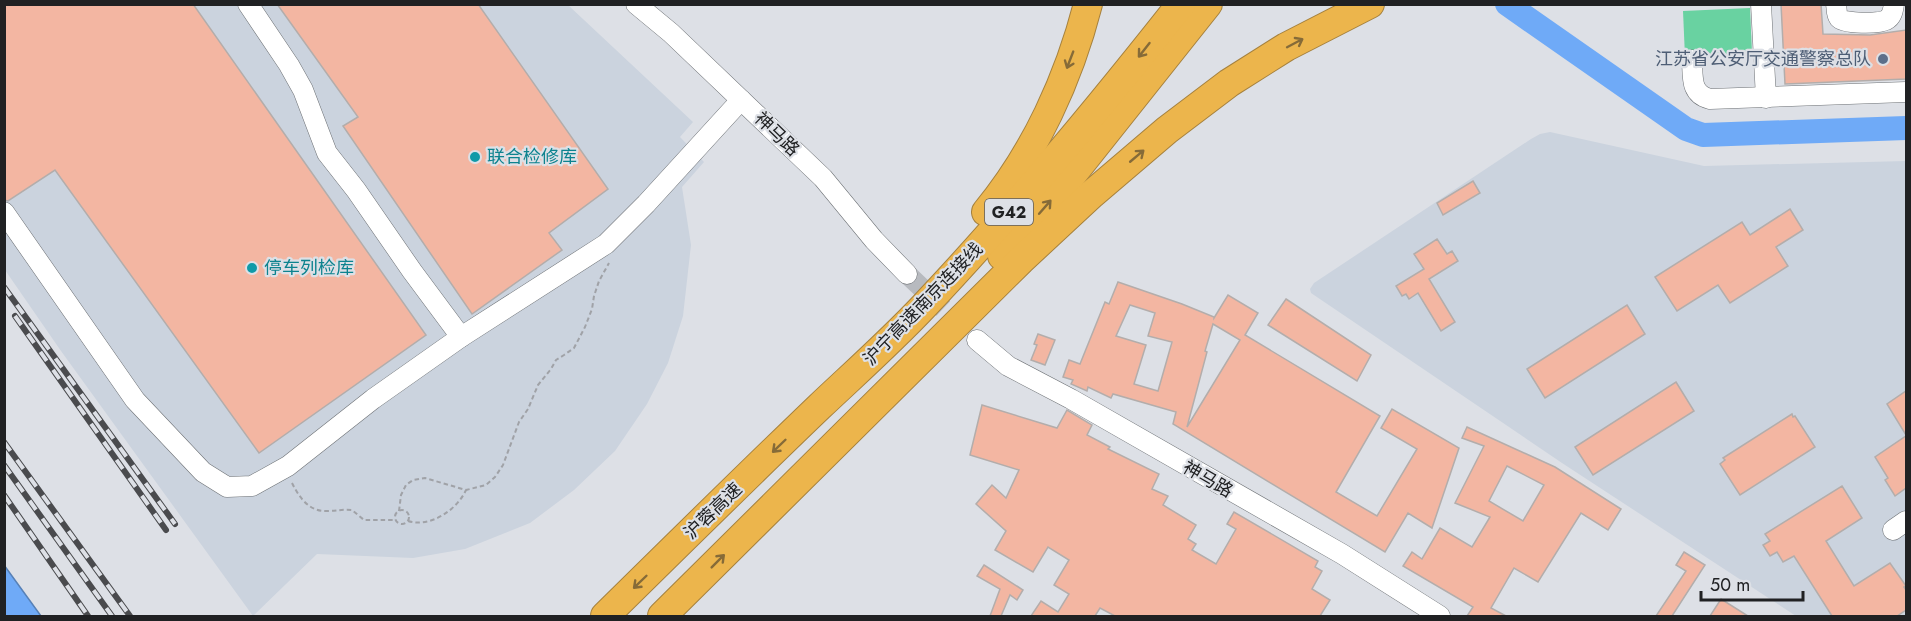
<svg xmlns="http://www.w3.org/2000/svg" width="1911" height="621" viewBox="0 0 1911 621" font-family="Jost,'Noto Sans SC',sans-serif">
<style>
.built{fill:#cbd3de}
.green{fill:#69d2a1}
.water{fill:#6faaf7;stroke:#5781b7;stroke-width:1.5}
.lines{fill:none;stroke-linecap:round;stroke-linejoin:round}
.river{stroke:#6faaf7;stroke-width:24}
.building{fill:#f3b6a2;stroke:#b3adab;stroke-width:1.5;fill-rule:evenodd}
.minor-tunnel{stroke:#b7babf;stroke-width:20;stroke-dasharray:20 10;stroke-linecap:butt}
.minor-casing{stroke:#6d7175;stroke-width:21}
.highway-casing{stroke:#a5813e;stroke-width:30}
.path{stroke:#a0a2a7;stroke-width:2;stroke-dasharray:4.5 3;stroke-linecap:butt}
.minor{stroke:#fff;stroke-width:20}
.highway{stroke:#ecb54c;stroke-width:28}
.rail-casing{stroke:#4a4b4e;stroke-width:6}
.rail{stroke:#dde0e6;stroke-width:4;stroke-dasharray:11;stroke-linecap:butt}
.oneway{stroke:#866b38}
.service-dot{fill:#5c6f8a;stroke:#dde0e6;stroke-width:2}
.culture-dot{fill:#0f9aa8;stroke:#dde0e6;stroke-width:2}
.labels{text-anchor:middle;stroke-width:4.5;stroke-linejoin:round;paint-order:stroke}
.shield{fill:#dde0e6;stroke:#595a5e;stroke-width:1.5}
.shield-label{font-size:16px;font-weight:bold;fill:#202123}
.service-label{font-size:18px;fill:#4e5e75;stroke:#dde0e6;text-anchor:end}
.street-label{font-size:18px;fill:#202123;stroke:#dde0e6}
.culture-label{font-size:18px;fill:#0d838f;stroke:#dde0e6;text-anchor:start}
</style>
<rect width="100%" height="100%" fill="#dde0e6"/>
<g class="built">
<polygon points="4,5 568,5 693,122 680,137 704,162 682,187 691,245 683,316 668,363 647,404 615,451 574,490 530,523 465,549 413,558 317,554 253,616 61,351 5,270"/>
<polygon points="1550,132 1704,166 1906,161 1906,616 1796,616 1562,463 1311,293 1310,289 1314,283 1531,139 1540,134"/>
</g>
<polygon class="green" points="1750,8 1752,53 1685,57 1683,11"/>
<polygon class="water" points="4,565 41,616 5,616"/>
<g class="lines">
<polyline class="river" points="1507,4 1686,129 1703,135 1906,128"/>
</g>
<g class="building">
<polygon points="4,4 193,4 426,335 259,453 55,170 8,201 4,200"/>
<polygon points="277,4 478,4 608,189 549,233 562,250 472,314 343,126 358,117"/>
<polygon points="1781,4 1821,4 1823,34 1870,35 1906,30 1906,79 1785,84"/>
<polygon points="1473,181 1480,193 1443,215 1437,203"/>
<polygon points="1790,209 1803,230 1776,247 1788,266 1730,303 1718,285 1677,311 1655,277 1742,222 1750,235"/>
<polygon points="1437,239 1447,254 1452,251 1458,261 1429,279 1455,322 1441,331 1418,293 1409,299 1406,294 1402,296 1396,286 1424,269 1414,254"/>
<path d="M1118,282L1182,304L1214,317V318L1228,295L1258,313L1245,335L1380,416L1336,492L1377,516L1417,449L1381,428L1392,409L1459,448L1432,528L1408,513L1385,552L1173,424L1176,412L1113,394L1111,398L1088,387L1087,391L1071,384L1073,380L1063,377L1069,360L1080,364L1105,302L1109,304ZM1130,305L1155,313L1148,336L1172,342L1158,391L1134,384L1146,345L1116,336ZM1213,324L1240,340L1187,427L1207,352L1205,351Z"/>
<polygon points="1286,299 1371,355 1357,381 1268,325"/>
<polygon points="1627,305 1645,334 1545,398 1527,369"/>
<polygon points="1038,334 1055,340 1045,365 1031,360 1037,345 1034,344"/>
<polygon points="1676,382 1694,411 1593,475 1575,447"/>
<polygon points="1906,391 1906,435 1887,404"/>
<polygon points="982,405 1057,428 1067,410 1092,425 1087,435 1110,447 1108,449 1159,474 1152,489 1168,496 1163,505 1196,525 1188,539 1196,544 1192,550 1216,564 1236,529 1227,524 1234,512 1318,561 1315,567 1322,571 1312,589 1330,600 1320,616 1115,616 1100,608 1095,616 1031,616 1041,601 1058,612 1069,594 1054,585 1069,560 1048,547 1033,572 995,550 1006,531 976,504 992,485 1006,498 1019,470 970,455"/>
<polygon points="1792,414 1793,417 1795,416 1815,447 1740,495 1720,464 1725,460 1723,458"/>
<path d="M1467,427L1555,467L1621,509L1608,530L1581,513L1538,582L1514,568L1491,608L1506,616H1467L1473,607L1403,566L1412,552L1422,559L1440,528L1472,547L1490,517L1455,503L1484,446L1462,438ZM1507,466L1544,485L1523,521L1489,501Z"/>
<polygon points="1906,436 1906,488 1895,496 1885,480 1888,478 1875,457"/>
<polygon points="1842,486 1862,518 1826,541 1854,586 1890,563 1906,586 1904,587 1906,590 1906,610 1897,616 1832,616 1794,556 1783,562 1777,552 1770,556 1763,545 1770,541 1765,534"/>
<polygon points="1684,552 1705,565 1672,616 1656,616 1686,571 1676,565"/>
<polygon points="984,565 1023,590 1017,600 1010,595 1001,616 990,616 1000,589 977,576"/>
<polygon points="1721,599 1748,616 1710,616"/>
</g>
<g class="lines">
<polyline class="minor-tunnel" points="907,274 966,330"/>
<g class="minor-casing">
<g id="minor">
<polyline points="248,4 289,65 303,90 327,153 356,190 412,271 461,337"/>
<polyline points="636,4 671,33 823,178 874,240 907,274"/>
<polyline points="1761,4 1766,98"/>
<path d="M1836,4C1837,9 1836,14 1839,18C1844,24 1879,24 1886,20C1892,17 1893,11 1894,4"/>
<path d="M1692,60C1693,77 1690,94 1710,99L1906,92"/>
<polyline points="4,212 135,400 203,472 227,487 252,486 288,466 373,399 461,337 606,244 646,204 741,100"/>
<polyline points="977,340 1008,366 1071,399 1342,554 1440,616"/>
<polyline points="1893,530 1906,521"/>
</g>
</g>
<g class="highway-casing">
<g id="highway">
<path d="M986,212C1035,153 1069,78 1088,4"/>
<polyline points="1002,256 1072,175 1208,4"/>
<path d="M605,616C676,546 747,476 819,407C855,373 891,341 924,306C1015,210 1099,108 1181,4"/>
<polyline points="662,616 1021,260 1092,194 1167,130 1229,83 1286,47 1370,4"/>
</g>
</g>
<g class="path">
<path d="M292,483C299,497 309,512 327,511C336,511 343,509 352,510L364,520H395"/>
<circle cx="402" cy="517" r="7"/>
<polyline points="399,511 401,495 406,485 413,480 425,478 466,490 486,485 495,477 503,465 519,422 528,409 538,385 551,369 556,360 564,355 574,348 585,327 592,309 594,296 599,281 609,263"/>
<path d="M408,521C430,528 457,510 466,490"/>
</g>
<use href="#minor" class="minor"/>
<use href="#highway" class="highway"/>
<g class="rail-casing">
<g id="rail">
<polyline points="4,287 175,524"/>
<polyline points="15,316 166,530"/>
<polyline points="4,442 130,616"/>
<polyline points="4,465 112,616"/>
<polyline points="4,495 88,616"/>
</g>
</g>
<use href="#rail" class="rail"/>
</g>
<defs><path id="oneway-shaft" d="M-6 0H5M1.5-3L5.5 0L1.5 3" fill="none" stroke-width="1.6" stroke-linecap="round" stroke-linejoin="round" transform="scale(1.5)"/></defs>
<g class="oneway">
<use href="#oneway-shaft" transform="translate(1295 43) rotate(-28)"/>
<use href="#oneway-shaft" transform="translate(1144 50) rotate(128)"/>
<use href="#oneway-shaft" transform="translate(1070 60) rotate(111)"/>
<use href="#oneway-shaft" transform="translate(1137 156) rotate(-40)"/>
<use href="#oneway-shaft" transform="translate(1045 207) rotate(-49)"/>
<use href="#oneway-shaft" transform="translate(779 446) rotate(136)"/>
<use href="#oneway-shaft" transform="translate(718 561) rotate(-45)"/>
<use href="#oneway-shaft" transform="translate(640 582) rotate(136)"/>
</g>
<circle class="service-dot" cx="1883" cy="59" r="6"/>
<g class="culture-dot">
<circle cx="475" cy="157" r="6"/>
<circle cx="252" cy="268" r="6"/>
</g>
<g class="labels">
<rect class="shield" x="985" y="199" width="48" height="26" rx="4.5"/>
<g class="shield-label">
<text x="1009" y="218">G42</text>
</g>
<g class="service-label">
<text x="1871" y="65">江苏省公安厅交通警察总队</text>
</g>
<g class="street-label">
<text transform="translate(777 134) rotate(44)" y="6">神马路</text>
<text transform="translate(923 304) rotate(-46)" y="6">沪宁高速南京连接线</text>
<text transform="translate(1208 479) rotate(30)" y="6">神马路</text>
<text transform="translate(713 511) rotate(-44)" y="6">沪蓉高速</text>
</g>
<g class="culture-label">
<text x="487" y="163">联合检修库</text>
<text x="264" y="274">停车列检库</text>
</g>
</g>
<rect width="1911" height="621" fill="none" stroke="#202123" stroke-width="12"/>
<path d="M1701 591v9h102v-9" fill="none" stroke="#202123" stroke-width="3"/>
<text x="1710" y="591" font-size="18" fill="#202123" stroke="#dde0e6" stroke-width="4.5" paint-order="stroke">50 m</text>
</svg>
